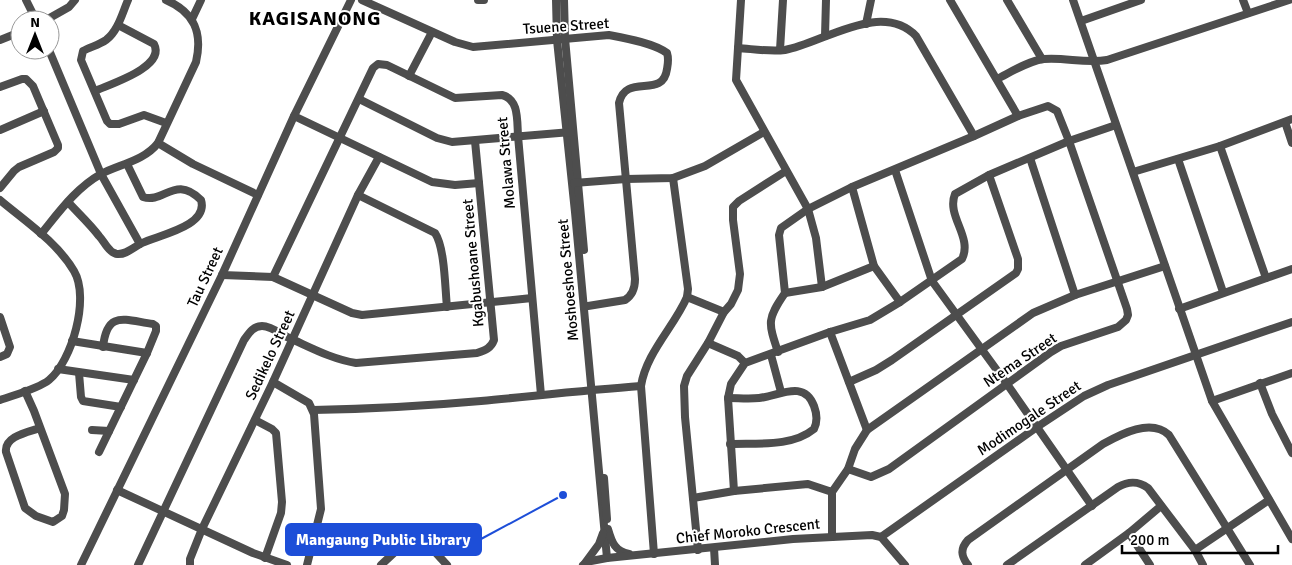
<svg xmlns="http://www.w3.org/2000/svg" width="1292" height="565" viewBox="0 0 1292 565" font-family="Signika,sans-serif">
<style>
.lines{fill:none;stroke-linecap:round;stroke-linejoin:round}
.minor{stroke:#4d4d4d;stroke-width:8}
.labels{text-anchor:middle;stroke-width:4;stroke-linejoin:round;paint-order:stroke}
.street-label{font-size:15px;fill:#000;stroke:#fff}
.district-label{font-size:20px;font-weight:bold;letter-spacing:1px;fill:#000;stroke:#fff}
.leader{fill:none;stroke:#1d4ed8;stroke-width:2}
.callout-dot{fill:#1d4ed8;stroke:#fff;stroke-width:2}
.callout{fill:#1d4ed8;stroke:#1d4ed8;stroke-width:2}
.callout-label{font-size:16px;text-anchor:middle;font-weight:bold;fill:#fff}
</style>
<rect width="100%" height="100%" fill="#fff"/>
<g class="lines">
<g class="minor">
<polyline points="26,0 36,20"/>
<path d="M128,0C122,14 118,31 106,40C99,45 90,47 83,51L81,60L107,121L110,124H119L144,115L166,123"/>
<path d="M362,0L455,42L473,47L609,35C625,38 654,43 667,53C669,59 668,63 667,69C663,100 626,72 619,103L635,279C635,288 633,295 625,300L588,306"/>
<polyline points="478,0 484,0"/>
<polyline points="556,0 557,40 575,212 607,558"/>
<polyline points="564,0 565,38 584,250"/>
<polyline points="741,0 736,80 808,209 816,238 822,287"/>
<polyline points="950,0 1018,116"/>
<polyline points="1007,0 1042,59"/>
<polyline points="1073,0 1212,401 1292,539"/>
<polyline points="1243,0 1248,13"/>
<polyline points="192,19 201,0"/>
<polyline points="46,20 69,7 75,0"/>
<polyline points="1081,21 1141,0"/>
<polyline points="866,24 871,0"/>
<polyline points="825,36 826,0"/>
<polyline points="0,40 20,32"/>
<path d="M738,48C753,49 770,52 785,50C823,43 881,0 916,36L974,136"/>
<polyline points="49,50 101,174 140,244"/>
<polyline points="780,50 783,0"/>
<polyline points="409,76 432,32"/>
<path d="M997,79C1011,72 1028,61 1044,59C1065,57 1086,64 1107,60L1289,0"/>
<polyline points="0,87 22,79 26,79 33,86 58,145 58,148 54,152 19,167 14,171 0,188"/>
<path d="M95,91C110,84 166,67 154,44L118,25"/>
<polyline points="359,99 437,138 452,142 571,132"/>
<polyline points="294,116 432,182 455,185 479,183"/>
<polyline points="1285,122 1292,143"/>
<polyline points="0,130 44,111"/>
<polyline points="158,143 193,164 258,195"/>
<polyline points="1220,146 1266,278"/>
<polyline points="1030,158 1075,295"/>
<polyline points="1178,159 1223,292"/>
<polyline points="895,170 932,281 1007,384 1092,506"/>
<polyline points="1133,172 1220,146 1292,119"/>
<polyline points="574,183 626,179 673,178 705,166 764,132"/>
<polyline points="852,187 874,266 900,302"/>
<path d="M358,195L435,233C445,248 445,289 447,307"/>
<path d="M0,200C25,221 57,242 74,271C90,298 72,361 49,380C38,389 14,395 0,400"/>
<path d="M68,202C78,213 90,224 99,236C103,240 106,247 111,251C112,252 116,254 117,254C126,255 134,247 142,243C159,235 209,226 201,200C175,174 164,204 143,197L127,164"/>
<path d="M41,234C59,212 76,188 101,174C120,164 144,161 158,143L196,62C203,32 194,12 166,0"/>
<polyline points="222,275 273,277 352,313 362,315 532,298"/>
<path d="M273,277L373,68L378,64L387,65L455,98L502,95C519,99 517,120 518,136L541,395"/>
<polyline points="785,293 822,287 874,266"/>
<polyline points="687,297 724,312"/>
<polyline points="1179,309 1292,269"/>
<polyline points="0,317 10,347 7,354 0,357"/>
<polyline points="830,332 867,430"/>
<polyline points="72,341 147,353"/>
<polyline points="708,343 738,356 745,363"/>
<path d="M778,352C768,322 767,319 785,293L779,235L781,228L808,209L852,187L974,136L1018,116L1048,106L1057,111L1069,141L1127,309L1128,315L1126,320L1118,327L1061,346L1051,352L889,469L871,477L848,469"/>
<polyline points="771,355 781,392"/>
<polyline points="58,369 134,380"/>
<polyline points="79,373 81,397 83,401 121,407"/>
<polyline points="273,382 309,403 314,414 321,509 307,565"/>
<polyline points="849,382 876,370 892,360 1016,273 1018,269 1018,259 989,175"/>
<polyline points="1260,383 1272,414 1292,453"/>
<path d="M25,391L34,411L65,494L64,510L62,516L53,522L36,516L25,508L6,452C4,436 29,432 40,428"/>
<path d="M728,398C738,398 749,399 759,398C779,396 804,379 814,406C817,414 818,421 814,429C792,447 758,443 730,444"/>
<polyline points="1212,401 1292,373"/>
<path d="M313,410C369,409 425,406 481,401C534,396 587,390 641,386"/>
<polyline points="255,420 272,429 276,433 282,502 281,513 265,558"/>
<polyline points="92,430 109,431"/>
<path d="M99,452L147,353L156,331V326L153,324C124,320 107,310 103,347"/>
<polyline points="604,478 607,519"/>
<polyline points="117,490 253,553 287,565"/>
<path d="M734,491L728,398L731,384L745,363L830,332L870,320L900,302L962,259C973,237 946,216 955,194L989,175L1069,141L1116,125"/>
<polyline points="693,498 734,491 808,484 832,492"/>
<path d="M608,529C612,543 615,551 629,554"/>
<polyline points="1129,533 1150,565"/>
<polyline points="832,537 832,492 848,469 855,449 867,430 1033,313 1075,295 1165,266"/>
<polyline points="881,537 1037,427 1084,396 1108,385 1292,322"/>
<polyline points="714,548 715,565"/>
<polyline points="698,550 685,417 684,386 687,376 708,343 724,312 731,304 738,290 740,274 733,220 733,207 739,201 786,171"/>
<polyline points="1195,550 1269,500"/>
<path d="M654,554L641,386C646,353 674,327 687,297L688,289L673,178"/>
<polyline points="585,563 599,544 603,533"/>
<polyline points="81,565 222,275 294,116 351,0"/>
<path d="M138,565L244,340C249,333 253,326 262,326C270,326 280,333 287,337C310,347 331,359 356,363L477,353C486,350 491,348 494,340L475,141"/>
<polyline points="190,565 190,559 202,529 273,382 358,195 379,157"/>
<path d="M381,565L410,538C416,537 419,537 424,540L447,565"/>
<polyline points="583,565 591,561 607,558 793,539 872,535 881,537 905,565"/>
<path d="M968,565C961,556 960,549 968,540L1103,444C1121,434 1151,418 1169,435L1250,565"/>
<path d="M1007,565L1118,487C1129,481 1138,481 1148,488L1195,550L1203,565"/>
<polyline points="1085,565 1129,533 1161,506"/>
</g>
</g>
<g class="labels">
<g class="street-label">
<text transform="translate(566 26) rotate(-4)" y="5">Tsuene Street</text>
<text transform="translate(506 163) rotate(-95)" y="5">Molawa Street</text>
<text transform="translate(473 263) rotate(-95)" y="5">Kgabushoane Street</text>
<text transform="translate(205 277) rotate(-65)" y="5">Tau Street</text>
<text transform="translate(568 280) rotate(-95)" y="5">Moshoeshoe Street</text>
<text transform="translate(270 355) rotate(-65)" y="5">Sedikelo Street</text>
<text transform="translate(1020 360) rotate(-34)" y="5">Ntema Street</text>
<text transform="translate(1029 418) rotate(-34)" y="5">Modimogale Street</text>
<text transform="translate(748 531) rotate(-6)" y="5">Chief Moroko Crescent</text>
</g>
<g class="district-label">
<text x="315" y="25">KAGISANONG</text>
</g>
</g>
<path class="leader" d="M563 495L481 539"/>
<circle class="callout-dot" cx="563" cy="495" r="5"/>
<rect class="callout" x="286" y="524" width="195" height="31" rx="5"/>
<g class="callout-label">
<text x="383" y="545">Mangaung Public Library</text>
</g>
<g transform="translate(35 35)"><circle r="24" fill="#ffffff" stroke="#999999"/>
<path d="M0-4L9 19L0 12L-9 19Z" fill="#000000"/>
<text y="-8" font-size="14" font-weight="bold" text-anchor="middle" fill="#000000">N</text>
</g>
<path d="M1122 545v8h156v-8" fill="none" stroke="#000000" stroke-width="2.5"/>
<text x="1130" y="545" font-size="15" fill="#000000" stroke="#ffffff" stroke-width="4" paint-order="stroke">200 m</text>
</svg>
